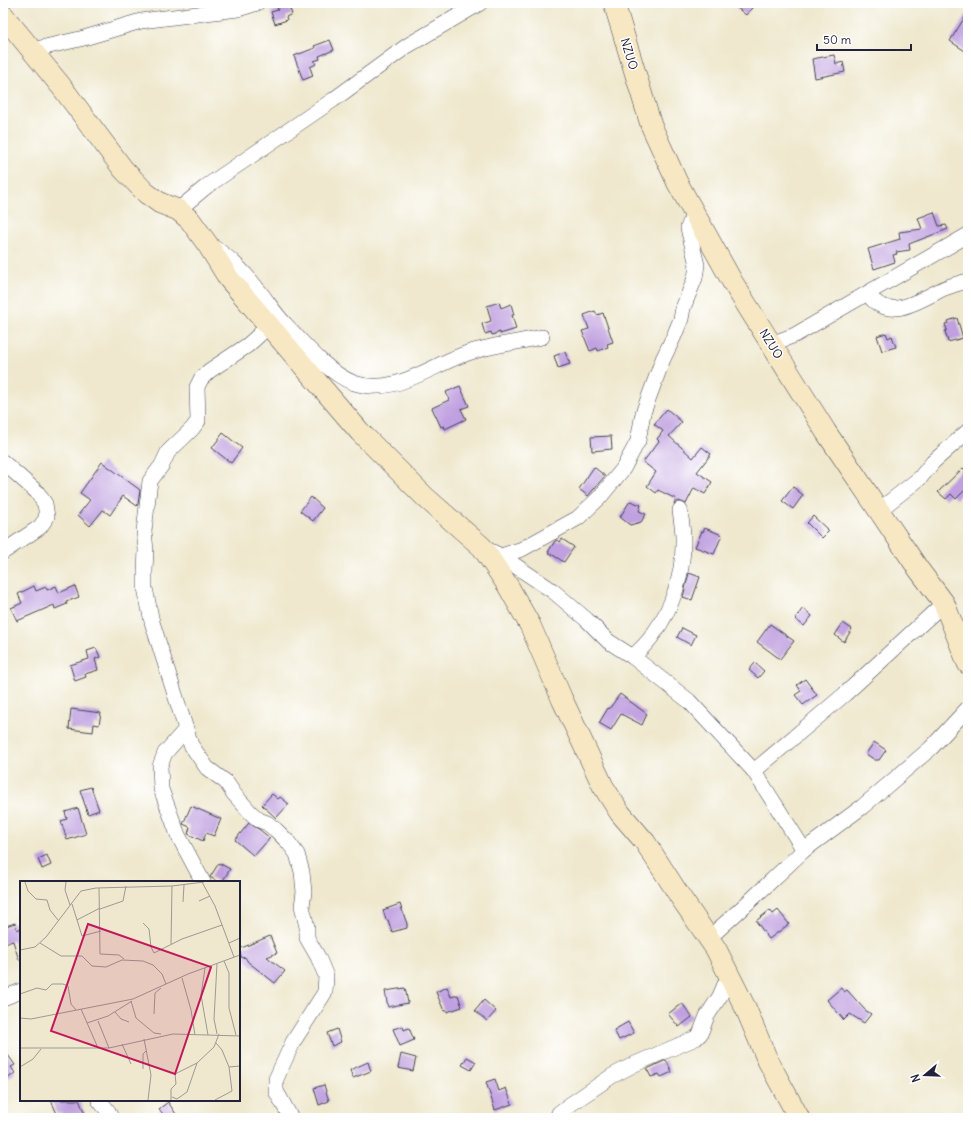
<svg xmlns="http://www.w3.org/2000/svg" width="971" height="1121" viewBox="0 0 971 1121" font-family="Delius,sans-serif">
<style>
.building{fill:#c0a0e0}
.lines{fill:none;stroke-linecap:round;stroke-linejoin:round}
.street-casing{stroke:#414051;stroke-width:16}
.secondary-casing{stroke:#414051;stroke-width:22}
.street{stroke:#fff;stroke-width:15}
.secondary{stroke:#f7e8c3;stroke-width:21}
.labels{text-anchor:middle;stroke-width:3;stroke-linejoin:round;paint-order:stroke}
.street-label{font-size:12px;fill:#22223b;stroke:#fff}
.inset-road{fill:none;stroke:#9d9993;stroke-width:1}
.view{fill:#c2185b;fill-opacity:0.15;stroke:#c2185b;stroke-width:2}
.inset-edge{fill:none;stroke:#22223b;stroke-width:2}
</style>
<rect width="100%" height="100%" fill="#fff"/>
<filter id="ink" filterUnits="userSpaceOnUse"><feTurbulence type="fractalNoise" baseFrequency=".025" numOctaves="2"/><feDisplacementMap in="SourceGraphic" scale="8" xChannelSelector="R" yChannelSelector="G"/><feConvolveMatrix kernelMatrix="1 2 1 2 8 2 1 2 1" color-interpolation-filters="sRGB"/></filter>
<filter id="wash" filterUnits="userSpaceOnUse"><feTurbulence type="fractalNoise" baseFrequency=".012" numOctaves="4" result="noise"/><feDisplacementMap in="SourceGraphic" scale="16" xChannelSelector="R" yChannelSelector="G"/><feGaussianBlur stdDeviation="0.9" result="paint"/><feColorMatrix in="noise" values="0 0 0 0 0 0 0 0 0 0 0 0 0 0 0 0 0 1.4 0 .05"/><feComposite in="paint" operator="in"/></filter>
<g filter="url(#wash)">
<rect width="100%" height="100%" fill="#efe8ce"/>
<g id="blocks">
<g class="building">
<polygon points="731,3 756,3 746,15"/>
<polygon points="288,4 292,14 286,17 287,20 275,24 271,12 278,10 277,8"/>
<polygon points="968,12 968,53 950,41"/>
<polygon points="330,40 334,50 319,56 320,59 314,61 316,64 310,67 313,76 303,80 294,56 315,48 314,46"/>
<polygon points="834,55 836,64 843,62 845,72 815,78 812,59"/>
<polygon points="934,212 939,226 946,225 948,229 909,244 910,250 896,252 897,254 893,255 895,262 874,269 868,249 900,239 899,232 922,229 918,218"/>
<polygon points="499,302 501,308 511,304 514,315 512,315 516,329 500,334 500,332 492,335 491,332 485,334 482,324 491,321 487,306"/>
<polygon points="595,311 597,315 603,313 613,342 607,344 608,347 598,351 597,348 590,351 582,331 589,329 584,315"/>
<polygon points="957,318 963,338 948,342 945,331 947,330 945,324 948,323 948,321"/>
<polygon points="886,333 888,338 892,336 896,347 882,351 877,336"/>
<polygon points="565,352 570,364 558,368 554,356"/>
<polygon points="460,386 469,406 461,409 466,419 445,429 444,426 441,427 432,408 449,400 446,392"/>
<polygon points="667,409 682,422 669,436 693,458 702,447 711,454 697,472 712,482 705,494 694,488 686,504 679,501 674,504 676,499 658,490 656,493 647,486 656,472 643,462 659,441 657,439 663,431 654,424"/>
<polygon points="223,433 242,448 231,463 212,448"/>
<polygon points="611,436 612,449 592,451 591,437"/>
<polygon points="102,462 140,490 138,504 137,506 123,496 110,515 103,510 90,526 78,515 90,500 80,493"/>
<polygon points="594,467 605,476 588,496 579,489"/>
<polygon points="963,468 968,473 968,487 956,499 951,494 946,499 938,492"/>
<polygon points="793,487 803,495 793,509 782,501"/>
<polygon points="311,497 323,508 313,521 300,511"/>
<polygon points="630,501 641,505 639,511 646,514 641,522 630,525 620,517"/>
<polygon points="813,516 829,531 822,538 807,523"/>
<polygon points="705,528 722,535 714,554 695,547 702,531 703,532"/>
<polygon points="562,539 574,547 564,562 548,552 555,541 557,540 560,542"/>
<polygon points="689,573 700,577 692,600 683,597"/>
<polygon points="34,586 36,591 46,587 47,590 56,586 59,593 75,586 79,597 66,602 67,604 55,609 54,605 17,621 11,608 22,603 18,594"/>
<polygon points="803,608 812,616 804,626 795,619"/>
<polygon points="843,623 852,629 844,642 835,635"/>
<polygon points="770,624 794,641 780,659 757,642"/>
<polygon points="682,628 696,635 691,645 677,637"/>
<polygon points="96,648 100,657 95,659 98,670 85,674 86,677 75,681 70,665 89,659 87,651"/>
<polygon points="755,663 764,671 758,678 749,670"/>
<polygon points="805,679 817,695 803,705 795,695 801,691 797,685"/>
<polygon points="620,694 647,714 642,725 621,714 611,730 599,723 608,708 609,709"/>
<polygon points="71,709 101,713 99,725 94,724 93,732 69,729"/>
<polygon points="874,742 886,750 879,760 875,760 866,754"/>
<polygon points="91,787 99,810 88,814 80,790"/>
<polygon points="272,794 278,799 280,797 289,804 276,818 262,805"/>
<polygon points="191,806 221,819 214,836 206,833 203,841 188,834 190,827 183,824"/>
<polygon points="78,808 86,834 67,840 61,821 67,819 65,812"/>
<polygon points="249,823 260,830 270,838 254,856 235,840"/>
<polygon points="47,855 51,865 42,869 38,859"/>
<polygon points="219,863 230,869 222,882 218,882 210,877"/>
<polygon points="400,904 407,924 407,928 392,932 388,920 386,920 383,910"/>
<polygon points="770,910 773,914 778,910 789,924 769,939 756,921"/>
<polygon points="15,923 17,930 21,928 21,960 19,960 13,941 3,944 3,927"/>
<polygon points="270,936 277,953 267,957 285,971 275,983 248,962 245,957 242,958 239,951 239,949"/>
<polygon points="447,987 451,997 458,995 462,1007 447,1012 447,1010 444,1011 436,992"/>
<polygon points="405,988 408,1003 388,1007 385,991"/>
<polygon points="841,988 844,992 847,990 865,1010 871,1014 864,1023 850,1014 844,1020 827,1000"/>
<polygon points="484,1000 496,1011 487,1021 475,1011"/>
<polygon points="682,1003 692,1017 679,1027 668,1014"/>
<polygon points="628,1022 634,1033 619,1040 614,1030"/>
<polygon points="403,1026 404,1030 409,1028 414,1040 400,1046 393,1029"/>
<polygon points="337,1029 341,1042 332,1046 327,1033"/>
<polygon points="3,1048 15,1065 11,1067 15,1073 3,1082"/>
<polygon points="401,1054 416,1058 413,1071 398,1068"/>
<polygon points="467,1057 476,1062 471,1070 462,1065"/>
<polygon points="666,1060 672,1072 661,1077 659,1074 651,1077 647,1069"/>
<polygon points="368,1062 371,1071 353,1078 350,1070"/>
<polygon points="495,1079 499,1091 506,1088 512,1104 495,1110 486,1082"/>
<polygon points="324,1085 329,1101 319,1105 314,1088"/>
<polygon points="51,1100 79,1100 87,1118 63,1118 61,1113 57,1114"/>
<polygon points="168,1102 176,1114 171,1118 166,1118 159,1109"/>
</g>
</g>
</g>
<g filter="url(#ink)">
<use href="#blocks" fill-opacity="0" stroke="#414051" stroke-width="1"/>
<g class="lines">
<g class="street-casing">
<g id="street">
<polyline points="32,50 84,38 141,21 238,9 257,3"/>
<polyline points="178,210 207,186 333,100 407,46 480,3"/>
<path d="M213,247C231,258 246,274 259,291C268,302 275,314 285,324C303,343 329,374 354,383C396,397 433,363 471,352C494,345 519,342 542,337"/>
<path d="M868,294C889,324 920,299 945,288C952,285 960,283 968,281"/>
<polyline points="268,324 259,335 248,345 209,371 201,379 197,387 198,421 192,429 168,452 162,465 150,481 144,531 146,550 145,571 145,588 152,622 191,745 207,768 226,782 234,794 251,813 259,820 267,823 276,830 288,842 297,854 302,872 304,892 302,906 307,927 307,938 318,957 326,976 325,992 293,1042 276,1079 276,1091 291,1118"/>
<polyline points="771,344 795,335 968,235"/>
<polyline points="3,462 37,492 45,504 47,517 40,527 3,552"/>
<polyline points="877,507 887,504 920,478 933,462 968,431"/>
<polyline points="482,547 501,556 553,591 587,620 608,641 633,657 689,701 754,771 804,850"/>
<polyline points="501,556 522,549 578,518 600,497 623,469 638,441 643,413 663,359 674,336 681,319 683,308 695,278 697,265 688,228 694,212"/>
<path d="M633,657C639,650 647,644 652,636C673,608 684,573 683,538C683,529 681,519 680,510"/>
<polyline points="186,729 165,753 160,766 161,789 178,835 203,882"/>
<polyline points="754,771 845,694 944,603"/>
<polyline points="709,938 753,898 804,850 862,807 931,748 968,708"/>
<polyline points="3,998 21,991"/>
<polyline points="99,1100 108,1111 111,1118"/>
<polyline points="557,1118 559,1113 568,1106 612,1076 635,1064 696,1038 700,1034 707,1016 720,996 729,975"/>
</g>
</g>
<g class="secondary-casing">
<g id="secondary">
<polyline points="614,3 651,125 677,182 733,283 826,432 919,570 944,603 968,664"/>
<polyline points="3,15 61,86 123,169 146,193 160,203 178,210 190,220 208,245 229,279 360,432 425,497 482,547 508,586 530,625 562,699 603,786 620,813 645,842 681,898 716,949 746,1009 767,1059 799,1118"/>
</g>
</g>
<use href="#street" class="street"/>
<use href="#secondary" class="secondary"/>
</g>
</g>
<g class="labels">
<g class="street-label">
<text transform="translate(629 54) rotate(73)" y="4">NZUO</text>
<text transform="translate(771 344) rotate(58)" y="4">NZUO</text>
</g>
</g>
<g transform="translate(20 881)">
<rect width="220" height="220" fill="#efe8ce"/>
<path class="inset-road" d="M5,1L8,10L16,18L27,19L30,29L38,39M46,1L45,9L50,24M182,1L195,25L214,76M79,7L80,73L99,74L104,78M179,20L190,15M163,21L164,4M52,23L62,55L81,50M80,28L103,20L106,5M57,39L80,27M123,42L129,48L131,66L134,72L162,58L202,44M20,62L41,75H62L72,85L86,86L102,79L123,80L133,84L142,93L146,103M209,62L220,57M151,63L152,5M0,69L15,66L26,56L61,10L76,7L152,5L184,1M204,80L209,92V127L216,154M197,83L194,138L197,153M185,87L181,114L188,154M162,97L171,129L175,154M0,113L17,107L26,109L32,103H43L48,105L51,123L56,129M111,120L116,137L134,152L141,153M61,128L78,167M95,131L101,138L109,141M134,133L135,112L141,107M0,137L11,138L113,118L168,93L220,74M78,140L89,167M67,142L88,135L112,120M124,158L131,194L128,219M196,162L202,169L209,186M102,163L111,183M0,167H89L153,153L220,155M0,186L13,178L21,168M123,188V173L126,170M152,216L157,218L167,211L177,182M151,219V208L156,203L155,193L177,182L194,166L199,153M195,219L212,210L209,186L220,185"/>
<path class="view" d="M68,43L191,86L155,193L31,150Z"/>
<rect width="220" height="220" class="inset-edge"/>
</g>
<rect width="971" height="1121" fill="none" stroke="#fff" stroke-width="16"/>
<g transform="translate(925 1075) rotate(251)" stroke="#ffffff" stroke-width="3" paint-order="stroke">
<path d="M0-3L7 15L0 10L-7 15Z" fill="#22223b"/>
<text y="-6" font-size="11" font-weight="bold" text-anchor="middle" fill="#22223b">N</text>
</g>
<path d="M817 44v6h94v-6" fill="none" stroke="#22223b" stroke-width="2"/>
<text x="823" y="44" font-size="12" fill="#22223b" stroke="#ffffff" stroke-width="3" paint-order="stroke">50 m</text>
</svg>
